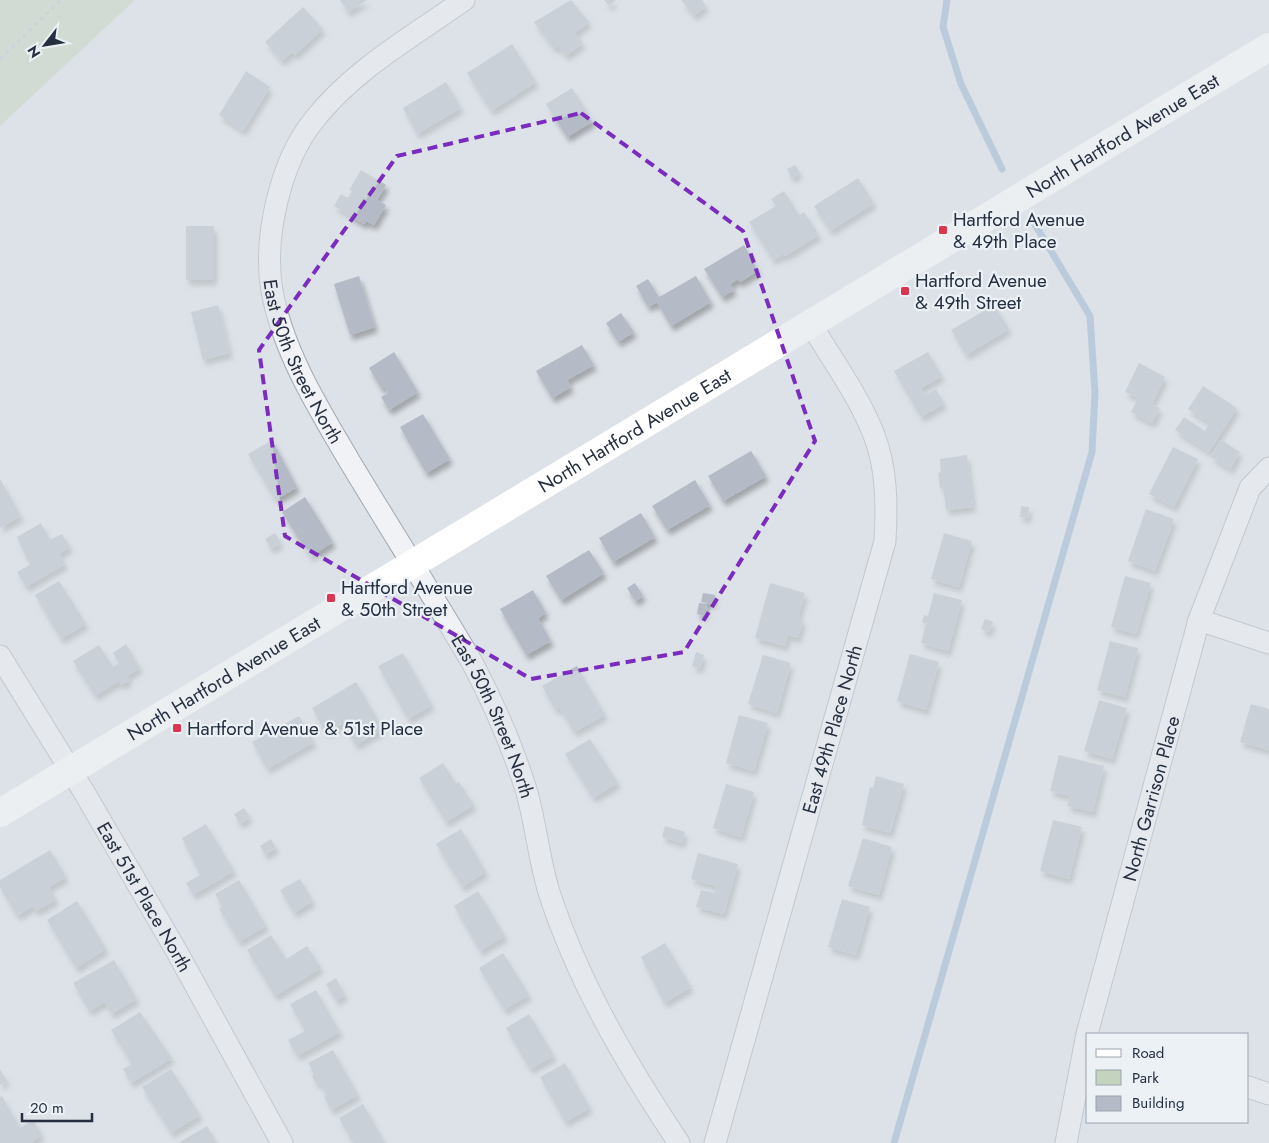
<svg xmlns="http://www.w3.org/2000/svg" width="1269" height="1143" viewBox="0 0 1269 1143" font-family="Jost,sans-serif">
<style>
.green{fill:#c3d3bd}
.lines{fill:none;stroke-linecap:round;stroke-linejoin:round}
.stream{stroke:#94b0cc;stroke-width:7}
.building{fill:#b4bbc6;filter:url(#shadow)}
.street-casing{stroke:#a2a9b2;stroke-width:23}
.path{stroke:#bbbfc7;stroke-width:3;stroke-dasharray:4 4;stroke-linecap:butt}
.street{stroke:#f0f2f6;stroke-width:21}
.secondary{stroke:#fff;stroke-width:28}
.marked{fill:none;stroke:#7b2cbf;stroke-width:4;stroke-dasharray:10 6;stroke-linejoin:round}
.poi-dot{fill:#db3550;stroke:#ecf1f6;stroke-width:2}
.labels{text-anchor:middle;stroke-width:4.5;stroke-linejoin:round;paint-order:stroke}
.street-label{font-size:19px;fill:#252f40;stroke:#ecf1f6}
.poi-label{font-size:19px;fill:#252f40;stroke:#ecf1f6;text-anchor:start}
</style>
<defs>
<filter id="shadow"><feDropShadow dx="3" dy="5.5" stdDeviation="2.5" flood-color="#0004"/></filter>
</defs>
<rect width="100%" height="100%" fill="#dde2e8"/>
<polygon class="green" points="0,0 135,0 0,126"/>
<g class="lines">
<g class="stream">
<polyline points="947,0 943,27 961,84 1002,169"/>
<polyline points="894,1143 1092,452 1095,393 1090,316 1033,221"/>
</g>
</g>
<g class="building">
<polygon points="340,0 367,0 348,12"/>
<polygon points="571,0 589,22 575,33 583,43 566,56 558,46 554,49 534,22"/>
<polygon points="604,0 616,0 609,6"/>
<polygon points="681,0 702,0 706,6 694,16"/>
<polygon points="303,7 323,29 295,55 292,52 282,61 265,42"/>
<polygon points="512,44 536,82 491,111 467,73"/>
<polygon points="246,71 270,87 243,131 219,115"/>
<polygon points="446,82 461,108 417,134 403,108"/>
<polygon points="572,88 593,121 567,137 546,104"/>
<polygon points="795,165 800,173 792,178 787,169"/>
<polygon points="361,170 386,185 377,200 386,205 374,225 366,221 364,224 334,206 341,194 348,198 352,191 349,190"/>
<polygon points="858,178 874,203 830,231 814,206"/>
<polygon points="784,191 799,215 804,212 819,235 785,256 784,254 773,260 749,222 776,206 771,199"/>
<rect x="186" y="226" width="28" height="54"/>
<polygon points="744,245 759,270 740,282 738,279 730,284 734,290 722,297 704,269"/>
<polygon points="359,276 375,327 350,335 334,284"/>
<polygon points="696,276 711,302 671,326 657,302 648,307 636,286 648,279 659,297"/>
<polygon points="218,305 230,353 203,360 191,312"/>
<polygon points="994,305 1009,329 966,355 951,330"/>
<polygon points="621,313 634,332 618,342 606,323"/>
<polygon points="582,345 594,365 567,380 571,387 552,398 536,371"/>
<polygon points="394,352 418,392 389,410 381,397 388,393 384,386 381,388 369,368"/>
<polygon points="928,352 942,376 921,388 925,395 936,389 944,404 921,417 894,371"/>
<polygon points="1139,363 1165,377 1152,404 1160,408 1152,423 1131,412 1138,398 1125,392"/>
<polygon points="1203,386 1237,408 1209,452 1175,430 1184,417 1205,431 1210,423 1188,409"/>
<polygon points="423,414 450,459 426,473 400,427"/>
<polygon points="272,440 297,487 275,500 248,454"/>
<polygon points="1221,440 1240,452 1230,469 1211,457"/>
<polygon points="1173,447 1198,459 1174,507 1149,494"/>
<polygon points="751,451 766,476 723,501 708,476"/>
<polygon points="967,455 973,507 946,510 943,488 940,488 938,473 941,472 940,459"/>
<polygon points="0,479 21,516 0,528"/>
<polygon points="695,480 710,505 667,530 652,506"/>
<polygon points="305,497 333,542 310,557 282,512"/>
<polygon points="1021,506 1029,507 1028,518 1020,517"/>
<polygon points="1146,509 1174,519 1155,571 1128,561"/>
<polygon points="641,513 655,537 613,562 599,538"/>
<polygon points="41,523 50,540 62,534 70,547 59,554 65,564 26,587 17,572 30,565 17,537"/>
<polygon points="275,533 281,543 271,549 265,539"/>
<polygon points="944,533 972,541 959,587 931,579"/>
<polygon points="589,550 604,573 561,600 546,576"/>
<polygon points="1125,576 1151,583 1136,634 1111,627"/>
<polygon points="59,581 86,624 61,639 35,595"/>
<polygon points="635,583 643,596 635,601 627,588"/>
<polygon points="770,583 805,593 798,618 803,620 798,638 788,635 785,646 755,638"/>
<polygon points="533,590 546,613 538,618 551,641 526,655 500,609"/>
<polygon points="703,593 715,595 714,604 701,602"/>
<polygon points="934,593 962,600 948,651 921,643 926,624 922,622 924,615 928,616"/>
<polygon points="699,603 707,604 705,616 697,614"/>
<polygon points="985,619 993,622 989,632 981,629"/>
<polygon points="1110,641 1138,648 1125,697 1097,690"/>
<polygon points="126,644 140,668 127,676 130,680 121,685 119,681 95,696 73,661 99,645 113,667 119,663 113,653"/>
<polygon points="696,652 704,655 700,668 692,666"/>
<polygon points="403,653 432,705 408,719 378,666"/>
<polygon points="910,654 939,662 926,710 897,701"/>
<polygon points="763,655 791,663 777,713 748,704"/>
<polygon points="577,666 605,715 574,732 559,707 555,710 542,686"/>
<polygon points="356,682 383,729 356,745 343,723 326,733 312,708"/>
<polygon points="1099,700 1127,708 1112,759 1084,751"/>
<polygon points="1251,704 1269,709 1269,750 1240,742"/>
<polygon points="739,715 768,723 754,771 726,763"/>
<polygon points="299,716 314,742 267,769 252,742"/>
<polygon points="590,739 618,783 593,798 565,754"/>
<polygon points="1059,755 1104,766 1093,812 1067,806 1070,796 1050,791"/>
<polygon points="443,763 456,784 459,782 474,805 446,822 419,778"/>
<polygon points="876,776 904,784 890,833 862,825 870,787 873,788"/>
<polygon points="726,784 754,792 741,837 713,828"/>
<polygon points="244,808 250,817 240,824 234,814"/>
<polygon points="1053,820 1082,827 1069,879 1040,871"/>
<polygon points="206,824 234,871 193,895 186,883 200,875 182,838"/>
<polygon points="665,826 685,832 682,843 662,837"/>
<polygon points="461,829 486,872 462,887 436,844"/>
<polygon points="863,838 892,847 879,895 848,886"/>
<polygon points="271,839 276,848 265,855 260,846"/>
<polygon points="50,850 66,877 49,887 56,900 36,911 33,906 17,916 0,887 0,880"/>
<polygon points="698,853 738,864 724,914 696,907 701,890 714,893 716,886 691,879"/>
<polygon points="300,879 313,901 294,913 280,890"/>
<polygon points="239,880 266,926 239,942 219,909 222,907 215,894"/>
<polygon points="478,891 505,936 480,951 454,906"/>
<polygon points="842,899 870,907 856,955 828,947"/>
<polygon points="77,901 106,949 76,968 47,920"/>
<polygon points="271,935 286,959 307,946 321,968 275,996 247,950"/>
<polygon points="665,943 691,987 664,1003 641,957"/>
<polygon points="503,953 529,995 504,1010 479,968"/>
<polygon points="114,960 137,999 111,1014 105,1002 89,1011 73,983"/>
<polygon points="336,978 345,995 336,1001 326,984"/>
<polygon points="316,990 340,1032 297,1056 288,1040 305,1031 290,1004"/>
<polygon points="140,1012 172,1058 131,1083 123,1069 132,1064 111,1030"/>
<polygon points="529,1014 554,1056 530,1069 506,1028"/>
<polygon points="333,1050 358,1095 331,1110 324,1097 327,1096 319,1082 316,1084 312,1076 314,1074 308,1063"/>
<polygon points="565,1063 590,1108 565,1122 540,1077"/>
<polygon points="0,1069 7,1081 0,1085"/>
<polygon points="171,1069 200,1115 171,1133 142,1087"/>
<polygon points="2,1096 20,1128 33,1120 42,1135 30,1143 0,1143 0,1097"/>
<polygon points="363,1104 385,1143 353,1143 339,1118"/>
<polygon points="207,1126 217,1143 178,1143"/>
</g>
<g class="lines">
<g class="street-casing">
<g id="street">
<path id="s1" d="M464,0C412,37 354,69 314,120C280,162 263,238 272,291C283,352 319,409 350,462C391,530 433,596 473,664C495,706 513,747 527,793C536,825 539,860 549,892C578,982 627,1065 679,1143"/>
<polyline points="1199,620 1269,643"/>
<path id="s2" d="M0,656L84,792L177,952L282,1143"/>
<polyline points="1248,1087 1269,1094"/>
<path id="s3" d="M715,1143L885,541C887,505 887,469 874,435C859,396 832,360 811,324"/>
<path id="s4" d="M1066,1143L1087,1034L1199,620L1250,488L1269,468"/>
</g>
</g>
<polyline class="path" points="0,59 61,0"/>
<use href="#street" class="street"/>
<path class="secondary" id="s5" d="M0,813L1269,47"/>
</g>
<path d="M0 0H1269V1143H0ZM581,113L743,231L815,441L684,652L531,679L285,536L259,350L397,156Z" fill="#dde2e8" fill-opacity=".55" fill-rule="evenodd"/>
<path class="marked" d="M581,113L743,231L815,441L684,652L531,679L285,536L259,350L397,156Z"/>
<g class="poi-dot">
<rect x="938" y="225" width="10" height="10" rx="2.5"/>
<rect x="900" y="286" width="10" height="10" rx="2.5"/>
<rect x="326" y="593" width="10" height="10" rx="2.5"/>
<rect x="172" y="723" width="10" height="10" rx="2.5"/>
</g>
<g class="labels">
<g class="street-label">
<text dy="7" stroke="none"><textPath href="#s5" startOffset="1311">North Hartford Avenue East</textPath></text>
<text dy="7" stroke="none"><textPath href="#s1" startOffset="450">East 50th Street North</textPath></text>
<text dy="7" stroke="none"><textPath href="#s5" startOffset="741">North Hartford Avenue East</textPath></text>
<text dy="7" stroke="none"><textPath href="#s5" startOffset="261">North Hartford Avenue East</textPath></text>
<text dy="7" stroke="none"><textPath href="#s1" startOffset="855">East 50th Street North</textPath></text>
<text dy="7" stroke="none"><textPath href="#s3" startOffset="430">East 49th Place North</textPath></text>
<text dy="7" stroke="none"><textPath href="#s4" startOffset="355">North Garrison Place</textPath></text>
<text dy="7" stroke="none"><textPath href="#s2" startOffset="281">East 51st Place North</textPath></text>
</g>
<g class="poi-label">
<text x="953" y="226">Hartford Avenue<tspan x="953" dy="22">&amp; 49th Place</tspan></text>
<text x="915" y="287">Hartford Avenue<tspan x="915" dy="22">&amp; 49th Street</tspan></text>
<text x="341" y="594">Hartford Avenue<tspan x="341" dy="22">&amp; 50th Street</tspan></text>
<text x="187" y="735">Hartford Avenue &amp; 51st Place</text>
</g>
</g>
<rect x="1086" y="1033" width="162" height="90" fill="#ecf1f6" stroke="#9ca3ad"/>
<rect x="1096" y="1049" width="25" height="8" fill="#ffffff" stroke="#9ca3ad"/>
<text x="1132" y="1058" font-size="15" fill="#252f40">Road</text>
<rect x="1096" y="1070" width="25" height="15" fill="#c3d3bd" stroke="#9ca3ad"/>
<text x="1132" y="1083" font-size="15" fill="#252f40">Park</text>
<rect x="1096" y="1096" width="25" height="15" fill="#b4bbc6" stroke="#9ca3ad"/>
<text x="1132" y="1108" font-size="15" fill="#252f40">Building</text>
<g transform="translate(45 45) rotate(239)" stroke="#ecf1f6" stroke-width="4" paint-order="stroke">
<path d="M0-4L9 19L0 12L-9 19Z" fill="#252f40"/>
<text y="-8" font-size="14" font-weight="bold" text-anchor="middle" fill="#252f40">N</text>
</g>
<path d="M22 1113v8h70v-8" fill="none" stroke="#252f40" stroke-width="2.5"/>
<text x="30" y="1113" font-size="15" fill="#252f40" stroke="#ecf1f6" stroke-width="4" paint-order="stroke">20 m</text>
</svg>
